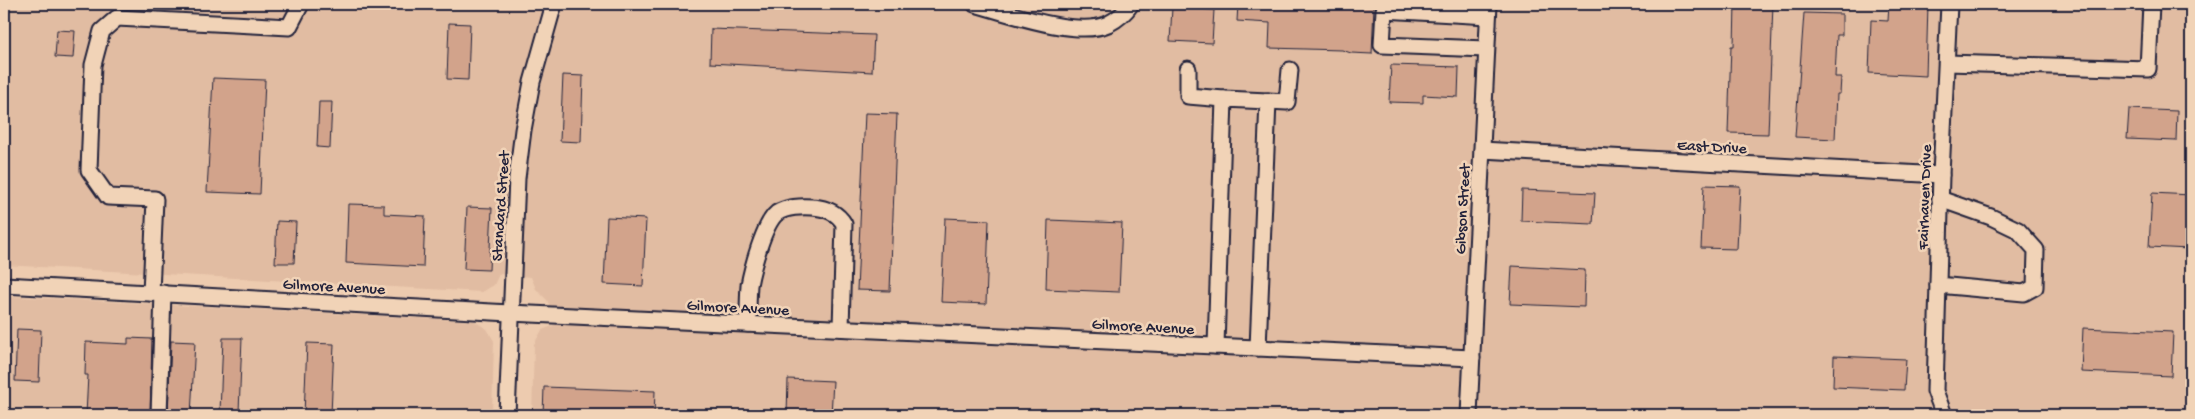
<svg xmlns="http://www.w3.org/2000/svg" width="2195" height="419" viewBox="0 0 2195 419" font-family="'Gochi Hand',sans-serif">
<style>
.built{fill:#e1bca2}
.building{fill:#d2a38b;stroke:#22223b}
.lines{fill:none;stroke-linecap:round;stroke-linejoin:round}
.minor-casing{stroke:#22223b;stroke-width:19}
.minor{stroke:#f1d3b7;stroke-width:15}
.labels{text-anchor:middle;stroke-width:5;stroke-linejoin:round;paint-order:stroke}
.street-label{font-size:16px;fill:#22223b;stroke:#f1d3b7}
</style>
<rect width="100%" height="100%" fill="#edcbaf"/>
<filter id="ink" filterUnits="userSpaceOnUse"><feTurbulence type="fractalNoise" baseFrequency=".02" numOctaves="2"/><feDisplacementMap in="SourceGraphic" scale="10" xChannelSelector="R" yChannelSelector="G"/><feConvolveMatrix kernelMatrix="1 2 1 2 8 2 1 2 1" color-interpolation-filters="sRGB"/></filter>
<g filter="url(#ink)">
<g class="built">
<polygon points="10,4 2191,4 2191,415 532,415 534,344 542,330 558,324 547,300 536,289 531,277 499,274 494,285 482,292 4,265 4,128"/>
<polygon points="4,296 474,321 487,329 494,341 492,415 4,415"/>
</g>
<g class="building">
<polygon points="1238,4 1374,5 1372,54 1351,53 1342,50 1269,48 1270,23 1237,21"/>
<polygon points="1735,4 1773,4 1768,134 1728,133 1731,46 1734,46"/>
<polygon points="1889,4 1928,4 1926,76 1869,73 1871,20 1888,21"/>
<polygon points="1172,8 1214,10 1212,43 1170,41"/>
<polygon points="1804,13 1842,14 1842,35 1837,35 1835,77 1841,77 1840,94 1837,94 1835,139 1795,137"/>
<polygon points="449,23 470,24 468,80 447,79"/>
<polygon points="711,29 874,35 872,72 710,63"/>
<polygon points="57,30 75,31 73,58 55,57"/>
<polygon points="1391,65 1459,67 1458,97 1423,95 1423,103 1389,102"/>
<polygon points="563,75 583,76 581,142 560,141"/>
<polygon points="213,78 265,80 260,194 207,192"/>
<polygon points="319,102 332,102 330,148 317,147"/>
<polygon points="2129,109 2177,111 2176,141 2127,139"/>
<polygon points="865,113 897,114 890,291 857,290"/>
<polygon points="1704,185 1740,186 1737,249 1701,248"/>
<polygon points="1522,190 1595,193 1593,224 1521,221"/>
<polygon points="2152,193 2191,195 2189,249 2149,247"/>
<polygon points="348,204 384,205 384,214 425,216 423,267 346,263"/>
<polygon points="467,207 492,208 489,270 464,269"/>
<polygon points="607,217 646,219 643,286 604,284"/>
<polygon points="945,218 989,220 986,304 941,302"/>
<polygon points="1048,220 1122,223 1119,292 1046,289"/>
<polygon points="277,221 296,222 294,263 275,263"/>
<polygon points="1512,266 1585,270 1584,307 1510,304"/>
<polygon points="2083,328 2173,332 2171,376 2081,372"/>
<polygon points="17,329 41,330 39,382 15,381"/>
<polygon points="128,338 152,339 150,415 86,415 88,375 85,375 86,342 128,344"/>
<polygon points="223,338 242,338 239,412 220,412"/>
<polygon points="171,341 195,342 191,415 168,415"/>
<polygon points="307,343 334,344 331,415 304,415"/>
<polygon points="1834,356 1906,359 1904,390 1833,387"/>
<polygon points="788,379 833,381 831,415 787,415"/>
<polygon points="544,387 655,391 654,415 543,415"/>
</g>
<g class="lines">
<g class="minor-casing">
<g id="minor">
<path d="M975,4C1007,13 1077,38 1108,24C1118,19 1125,13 1131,4"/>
<polyline points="1486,49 1382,45 1384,10 1488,16"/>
<polyline points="1947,63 2148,69 2151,4"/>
<polyline points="1188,69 1188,96 1224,99"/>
<polyline points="1268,101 1287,102 1290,70"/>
<polyline points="1482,150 1941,175"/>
<polyline points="4,285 510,313 1472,358"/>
<polyline points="1938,285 2024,293 2035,287 2036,250 2018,230 1991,217 1940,199"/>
<polyline points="151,293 155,199 108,197 89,170 93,65 102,31 117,18 289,27 301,4"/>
<path d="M748,324C748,311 748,298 749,285C752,269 764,223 777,213C786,207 802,206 812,207C826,208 837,212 844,224L841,328"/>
<polyline points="1216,346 1224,99 1268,101 1258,348"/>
<polyline points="159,415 163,293"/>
<polyline points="507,415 517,178 523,130 532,82 554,4"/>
<polyline points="1469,415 1489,4"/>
<polyline points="1944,415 1935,391 1941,175 1949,4"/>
</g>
</g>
<use href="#minor" class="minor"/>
</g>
</g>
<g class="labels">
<g class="street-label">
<text transform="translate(1712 145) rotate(3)" y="6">East Drive</text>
<text transform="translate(1923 197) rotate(-88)" y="6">Fairhaven Drive</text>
<text transform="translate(499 206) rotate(-86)" y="6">Standard Street</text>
<text transform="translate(1461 209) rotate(-87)" y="6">Gibson Street</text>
<text transform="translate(334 285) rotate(3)" y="6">Gilmore Avenue</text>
<text transform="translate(738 306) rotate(3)" y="6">Gilmore Avenue</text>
<text transform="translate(1143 325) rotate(3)" y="6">Gilmore Avenue</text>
</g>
</g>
<rect width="2195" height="419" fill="none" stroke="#f1d3b7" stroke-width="20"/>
<rect x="10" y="10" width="2175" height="399" fill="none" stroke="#22223b" stroke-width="2" filter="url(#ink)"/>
</svg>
